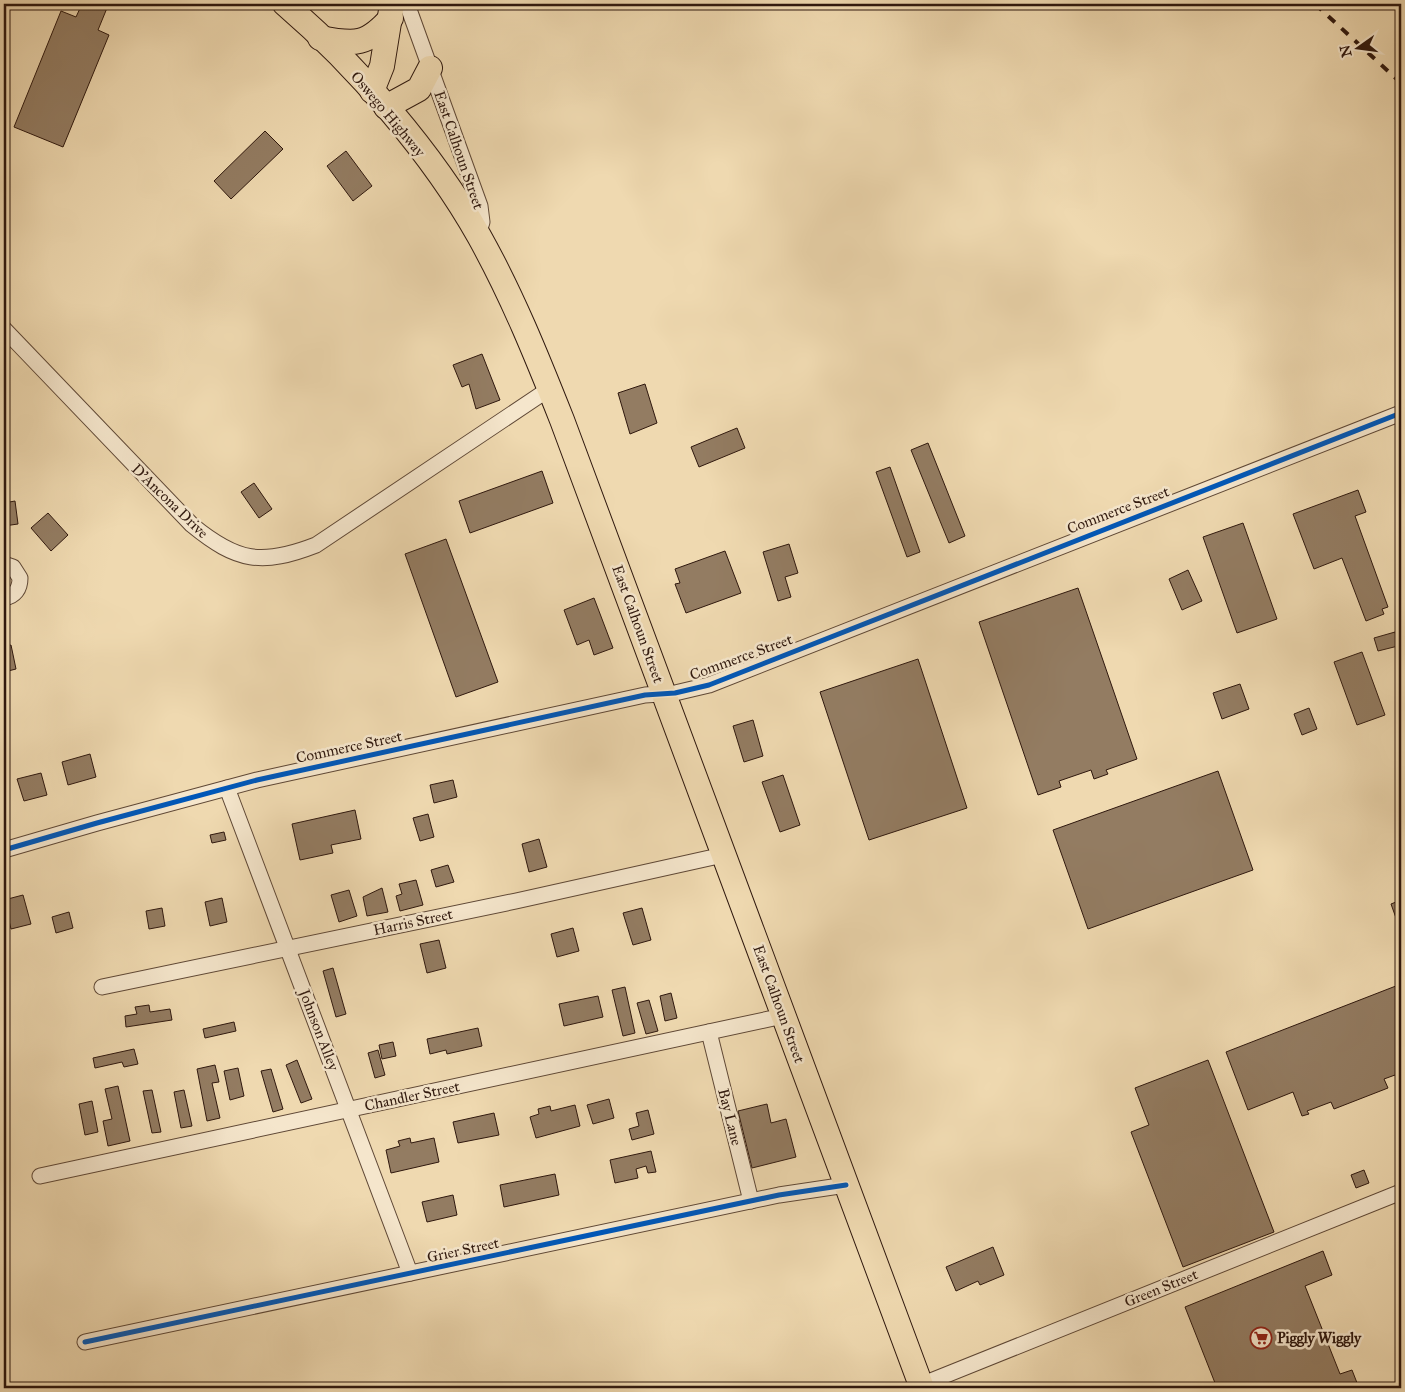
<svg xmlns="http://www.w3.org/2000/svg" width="1405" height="1392" viewBox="0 0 1405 1392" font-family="'IM FELL Great Primer',serif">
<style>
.building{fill:#937c62;stroke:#2f180e}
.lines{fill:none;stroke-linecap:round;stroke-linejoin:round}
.street-casing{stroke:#5f4836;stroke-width:17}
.primary-casing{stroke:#2f180e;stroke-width:26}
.street{stroke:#f5e6cc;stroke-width:15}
.primary{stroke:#efd9b0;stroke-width:24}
.rail{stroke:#2f180e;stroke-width:4;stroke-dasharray:9 9;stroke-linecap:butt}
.cycleway-casing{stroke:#f5e6cc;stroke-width:8}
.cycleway{stroke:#0057b8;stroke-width:5}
.labels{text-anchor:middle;stroke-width:5;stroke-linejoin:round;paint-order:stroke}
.street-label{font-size:15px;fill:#2f180e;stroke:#f5e6cc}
.poi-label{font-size:15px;font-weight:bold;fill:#2f180e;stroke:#f5e6cc;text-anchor:start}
</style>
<rect width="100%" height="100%" fill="#efd9b0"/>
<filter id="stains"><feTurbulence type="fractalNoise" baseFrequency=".004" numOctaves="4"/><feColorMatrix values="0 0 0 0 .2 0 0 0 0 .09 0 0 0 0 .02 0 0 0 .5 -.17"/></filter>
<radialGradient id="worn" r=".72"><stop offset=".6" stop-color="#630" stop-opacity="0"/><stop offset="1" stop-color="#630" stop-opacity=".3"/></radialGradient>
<g class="building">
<polygon points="82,4 97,4 107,8 98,30 109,35 63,147 14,127 61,11 76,17"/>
<polygon points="265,131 283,149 231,199 214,181"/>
<polygon points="346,151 372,186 353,201 327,166"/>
<polygon points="482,354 500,400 476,409 469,384 462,387 453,365"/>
<polygon points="645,384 657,423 630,434 618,393"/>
<polygon points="737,428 745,448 699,467 691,447"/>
<polygon points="928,443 965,536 949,543 911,450"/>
<polygon points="890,467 920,552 907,557 876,472"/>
<polygon points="542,471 553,503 470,533 459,501"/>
<polygon points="254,483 272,509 259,518 241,492"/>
<polygon points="1358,490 1366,512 1355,516 1388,607 1382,609 1384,614 1366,621 1342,558 1314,569 1293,514"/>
<polygon points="15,501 18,524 4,526 4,503"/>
<polygon points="48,513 68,535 51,551 31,528"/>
<polygon points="1243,523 1277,619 1237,633 1203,537"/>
<polygon points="446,539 498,682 456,697 405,554"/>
<polygon points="789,544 798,573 785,577 791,597 778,601 763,552"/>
<polygon points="725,551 741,593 686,613 675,584 680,583 675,569"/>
<polygon points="1188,570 1202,601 1182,610 1169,579"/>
<polygon points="1078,588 1137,759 1106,770 1108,774 1094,779 1091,770 1059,781 1061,787 1038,795 979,622"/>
<polygon points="594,598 613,648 594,655 589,640 577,645 564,610"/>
<polygon points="1395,632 1398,646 1378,651 1374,638"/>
<polygon points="11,645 16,669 4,672 4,647"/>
<polygon points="1362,652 1385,715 1357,725 1334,662"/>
<polygon points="918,659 967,808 869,840 820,692"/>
<polygon points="1240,684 1249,709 1222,719 1213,693"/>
<polygon points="1309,708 1317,729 1302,735 1294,714"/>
<polygon points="753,720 763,756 744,762 733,726"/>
<polygon points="90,754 96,777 68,785 62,762"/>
<polygon points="1218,771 1253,870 1088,929 1053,830"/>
<polygon points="41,773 47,795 24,801 17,779"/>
<polygon points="783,775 800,825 780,832 762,782"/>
<polygon points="453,780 457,797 434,803 430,785"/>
<polygon points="355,810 361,839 331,845 333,853 300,860 292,824"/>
<polygon points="428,814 434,837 420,841 413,818"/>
<polygon points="224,832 226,840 212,843 210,835"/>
<polygon points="539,839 547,867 529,872 522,844"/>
<polygon points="448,865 454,882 436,887 431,870"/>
<polygon points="416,880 423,905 400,911 396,896 402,894 399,884"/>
<polygon points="382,888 388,912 367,916 363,897"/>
<polygon points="349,890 357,916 339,922 331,895"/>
<polygon points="23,895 31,924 11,929 4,900"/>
<polygon points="222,898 227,922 210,926 205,902"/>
<polygon points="1401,900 1401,932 1391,904"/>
<polygon points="162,908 165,926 149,929 146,911"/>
<polygon points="642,908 651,940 633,945 623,913"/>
<polygon points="69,912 73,928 56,933 52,917"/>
<polygon points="573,928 579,951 557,957 551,934"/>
<polygon points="439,940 446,968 427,973 420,944"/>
<polygon points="333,968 346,1014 336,1017 323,971"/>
<polygon points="1401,984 1401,1082 1398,1083 1395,1075 1384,1079 1388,1088 1334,1109 1331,1102 1307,1111 1309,1114 1302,1116 1293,1092 1248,1110 1226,1052"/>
<polygon points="625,987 635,1033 623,1036 612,990"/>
<polygon points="671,993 677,1018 665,1021 660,996"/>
<polygon points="598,996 603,1017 564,1026 559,1004"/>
<polygon points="649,1000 658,1031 646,1034 637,1003"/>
<polygon points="149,1005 150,1012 170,1009 172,1020 126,1027 125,1016 137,1014 135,1007"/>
<polygon points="234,1022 236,1031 205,1038 203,1029"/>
<polygon points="478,1028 482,1046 447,1054 446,1050 430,1054 427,1039"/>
<polygon points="393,1042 396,1056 382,1059 379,1045"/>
<polygon points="134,1049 138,1064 124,1067 122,1062 95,1068 93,1058"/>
<polygon points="378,1050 385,1075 375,1078 368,1053"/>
<polygon points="297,1060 312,1099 301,1103 286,1065"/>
<polygon points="1208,1060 1274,1232 1183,1267 1131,1132 1149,1125 1135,1088"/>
<polygon points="215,1065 219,1082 212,1083 220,1118 207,1121 197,1069"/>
<polygon points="238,1068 244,1096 230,1100 224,1071"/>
<polygon points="271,1069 283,1109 273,1112 261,1071"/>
<polygon points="118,1086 130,1141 108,1146 103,1121 112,1119 105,1089"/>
<polygon points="152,1090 161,1132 152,1133 143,1091"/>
<polygon points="184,1090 192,1126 181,1128 174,1092"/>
<polygon points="609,1099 614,1118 593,1124 587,1105"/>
<polygon points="92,1101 98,1132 85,1135 79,1104"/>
<polygon points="767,1104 771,1123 786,1119 796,1157 752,1168 738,1111"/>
<polygon points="575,1105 580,1126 536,1138 530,1117 539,1114 538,1109 550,1106 551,1111"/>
<polygon points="648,1110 654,1134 632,1140 629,1129 639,1126 636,1113"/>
<polygon points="494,1113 499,1135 458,1143 453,1122"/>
<polygon points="410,1138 411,1143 434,1138 439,1162 391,1173 386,1150 400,1146 398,1141"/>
<polygon points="651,1151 656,1172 648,1173 646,1166 636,1169 638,1178 615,1183 610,1160"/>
<polygon points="1364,1170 1369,1183 1356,1188 1351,1175"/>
<polygon points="555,1174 559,1195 504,1207 500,1185"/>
<polygon points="453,1195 457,1215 427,1222 422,1202"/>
<polygon points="993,1247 1004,1275 980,1285 978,1281 956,1291 946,1267"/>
<polygon points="1323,1251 1332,1275 1305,1286 1340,1374 1352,1370 1359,1388 1217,1388 1185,1307"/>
</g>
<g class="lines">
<g class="street-casing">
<g id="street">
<polyline points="407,4 480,206 482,222 478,235"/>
<path d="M4,329L192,525C237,562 262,566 316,545L549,389"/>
<path d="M4,564L13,567L20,578C20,589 15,596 4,598"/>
<polyline points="227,788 410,1273"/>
<polyline points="4,850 97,823 257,780 645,695 675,693 709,685 1401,413"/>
<polyline points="102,987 516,901 723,855"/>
<polyline points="709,1032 751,1201"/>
<polyline points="40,1176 783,1016"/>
<polyline points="85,1342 779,1195 846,1185"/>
<polyline points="921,1385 1401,1192"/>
</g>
</g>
<g class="primary-casing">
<g id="primary">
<path d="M285,4C356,65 433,154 479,236C512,295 537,357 562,420L922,1388"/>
<path d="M320,38C356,45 367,45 391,18"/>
<polyline points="372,91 382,66 392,4"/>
<polyline points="386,107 419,89 430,68"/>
</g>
</g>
<use href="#street" class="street"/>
<use href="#primary" class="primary"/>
<polyline class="rail" points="1315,4 1401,83"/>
<g class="cycleway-casing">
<g id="cycleway">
<polyline points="4,850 97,823 257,780 645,695 675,693 709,685 1401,413"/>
<polyline points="85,1342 779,1195 846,1185"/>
</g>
</g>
<use href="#cycleway" class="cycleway"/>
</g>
<defs>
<g id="supermarket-ring" transform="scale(1.125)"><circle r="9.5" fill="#f5e6cc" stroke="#8f2418" stroke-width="1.5"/><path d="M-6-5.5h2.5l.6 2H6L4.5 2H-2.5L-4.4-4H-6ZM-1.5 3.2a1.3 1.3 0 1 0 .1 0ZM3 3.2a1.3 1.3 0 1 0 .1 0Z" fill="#8f2418"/></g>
</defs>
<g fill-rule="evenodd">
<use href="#supermarket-ring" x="1261" y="1338"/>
</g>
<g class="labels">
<g class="street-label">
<text transform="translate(388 114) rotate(50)" y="5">Oswego Highway</text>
<text transform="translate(459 150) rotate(71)" y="5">East Calhoun Street</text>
<text transform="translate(170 501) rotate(44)" y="5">D'Ancona Drive</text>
<text transform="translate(1118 510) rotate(-21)" y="5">Commerce Street</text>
<text transform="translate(638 624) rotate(70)" y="5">East Calhoun Street</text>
<text transform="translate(741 657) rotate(-20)" y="5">Commerce Street</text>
<text transform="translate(349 747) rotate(-12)" y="5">Commerce Street</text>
<text transform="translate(413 922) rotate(-12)" y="5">Harris Street</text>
<text transform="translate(779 1004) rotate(70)" y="5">East Calhoun Street</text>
<text transform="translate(319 1030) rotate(69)" y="5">Johnson Alley</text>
<text transform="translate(412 1096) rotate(-12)" y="5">Chandler Street</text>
<text transform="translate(730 1117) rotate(76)" y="5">Bay Lane</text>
<text transform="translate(463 1250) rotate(-12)" y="5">Grier Street</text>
<text transform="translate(1161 1288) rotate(-22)" y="5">Green Street</text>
</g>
<g class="poi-label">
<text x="1277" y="1343">Piggly Wiggly</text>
</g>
</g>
<rect width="1405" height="1392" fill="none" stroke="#efd9b0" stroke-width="20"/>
<rect x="5" y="5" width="1395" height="1382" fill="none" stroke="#2f180e" stroke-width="2.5"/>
<rect x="10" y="10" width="1385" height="1372" fill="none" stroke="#2f180e"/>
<g transform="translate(1358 48) rotate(256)" stroke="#f5e6cc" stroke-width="4" paint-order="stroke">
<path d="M0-4L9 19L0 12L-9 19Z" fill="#2f180e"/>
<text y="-8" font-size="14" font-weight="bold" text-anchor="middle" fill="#2f180e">N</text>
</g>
<rect width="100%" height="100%" filter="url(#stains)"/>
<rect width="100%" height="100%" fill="url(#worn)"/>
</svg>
